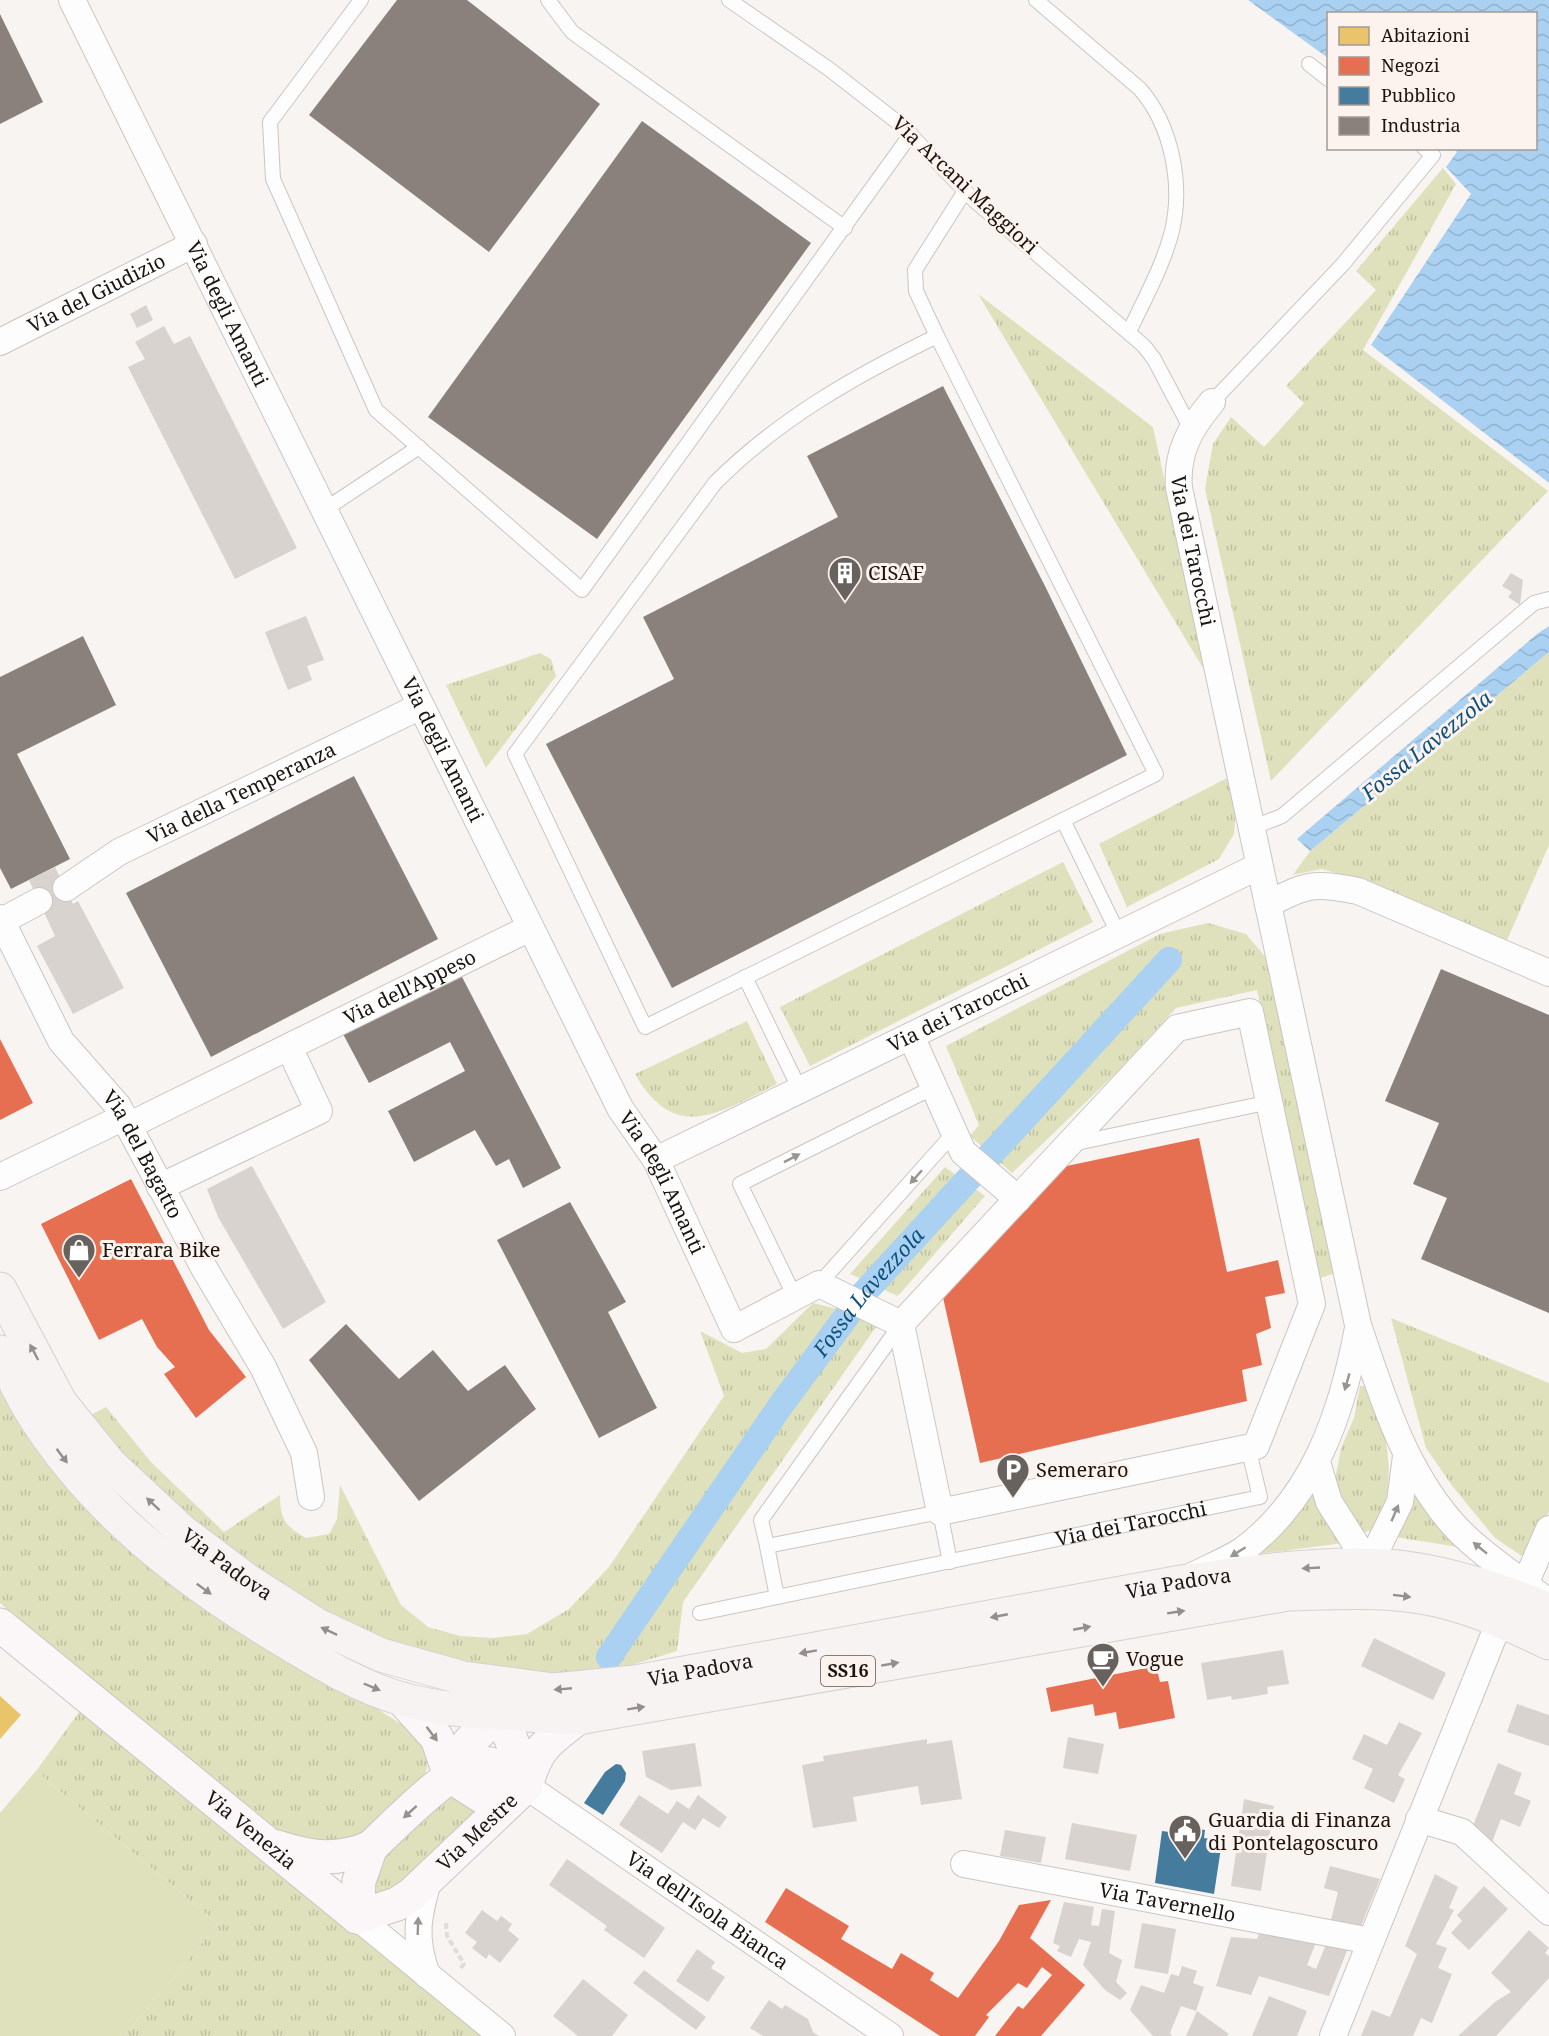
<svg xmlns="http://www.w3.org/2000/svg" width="1549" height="2036" viewBox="0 0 1549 2036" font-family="'Noto Serif',serif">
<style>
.grass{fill:url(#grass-tufts)}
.pitch{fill:#dee1bc}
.water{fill:url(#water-waves)}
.homes{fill:#e9c46a}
.shops{fill:#e76f51}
.public{fill:#457b9d}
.industry{fill:#8a817c}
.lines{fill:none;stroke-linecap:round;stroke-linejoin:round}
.canal{stroke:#aad1f1;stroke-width:26}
.building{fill:#d9d3d0}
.lane-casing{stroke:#cbc5c2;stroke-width:16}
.street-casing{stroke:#cbc5c2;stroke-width:28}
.secondary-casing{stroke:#cbc5c2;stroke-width:35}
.primary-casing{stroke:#d4d1cf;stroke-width:35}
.path{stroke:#dedddd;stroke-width:4;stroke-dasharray:6 3;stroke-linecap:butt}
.lane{stroke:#fefdfd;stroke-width:14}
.street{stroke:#fefdfd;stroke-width:26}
.secondary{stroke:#fbf7f8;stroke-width:33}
.primary{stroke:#f7f3f3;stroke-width:33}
.oneway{fill:#989492}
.oneway2{fill:#948f8c}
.oneway3{fill:#96918f}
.labels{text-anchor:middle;stroke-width:6;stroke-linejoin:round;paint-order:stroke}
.shield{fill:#fcf3ee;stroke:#5e5752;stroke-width:1.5}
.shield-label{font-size:18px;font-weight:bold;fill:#1b140f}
.street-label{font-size:20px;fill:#1b140f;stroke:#fcf3ee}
.poi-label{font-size:20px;fill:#1b140f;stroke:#fcf3ee;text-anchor:start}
.water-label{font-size:21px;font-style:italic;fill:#0d507d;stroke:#fcf3ee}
</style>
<defs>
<pattern id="grass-tufts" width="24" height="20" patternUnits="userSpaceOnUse" patternTransform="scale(1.5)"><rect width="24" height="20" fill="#dee1bc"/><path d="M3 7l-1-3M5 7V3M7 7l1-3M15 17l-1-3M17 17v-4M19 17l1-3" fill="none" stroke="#bec0a0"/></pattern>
<pattern id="water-waves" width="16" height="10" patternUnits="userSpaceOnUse" patternTransform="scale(1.5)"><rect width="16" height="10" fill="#aad1f1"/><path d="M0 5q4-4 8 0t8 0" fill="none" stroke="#92b3cd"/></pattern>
</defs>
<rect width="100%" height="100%" fill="#f8f4f2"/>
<g class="grass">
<polygon points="1443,168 1456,184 1363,350 1548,491 1271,781 1205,489 1213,444 1231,417 1264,447 1304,403 1286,386 1376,290 1356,271"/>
<polygon points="978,294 1153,427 1206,673"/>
<polygon points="1549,652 1549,845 1507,940 1344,875 1321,869 1293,875 1310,851"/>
<polygon points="540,653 551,659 556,676 486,768 446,685"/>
<polygon points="1229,777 1236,806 1234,834 1219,859 1127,907 1099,844"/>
<polygon points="1063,862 1093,922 810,1066 780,1007"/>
<polygon points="1208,923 1246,934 1274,967 1338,1272 1320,1278 1257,990 1176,1008 1114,1075 1012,1173 970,1136 979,1125 946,1046 1160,934"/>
<path d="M747,1021L777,1084C720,1112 676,1145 635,1074Z"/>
<polygon points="945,1167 985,1196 898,1296 850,1274"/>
<path d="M813,1303L841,1310L876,1327L683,1602L677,1651L625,1667L581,1673H519L444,1662L306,1608L156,1495L87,1417L106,1407L151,1462L224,1532L280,1495C280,1519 285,1526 306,1538L329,1534L337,1519L340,1485L401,1605L428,1627L460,1636L493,1638L527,1634L569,1609L609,1567L724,1396L700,1331L742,1353L766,1349Z"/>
<polygon points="1391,1318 1549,1383 1549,1511 1528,1560 1495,1538 1453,1487 1426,1448"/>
<path d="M0,1382L19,1422L370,1704C385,1715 407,1725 419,1739C450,1775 389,1820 366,1843L290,1840L491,2036H124L218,1924L36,1771L98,1686L0,1603Z"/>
<path d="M1360,1386H1375C1385,1441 1399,1473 1377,1529L1362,1533L1349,1512L1335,1480L1341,1448L1354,1418Z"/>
<polygon points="1411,1484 1465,1548 1395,1537"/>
<polygon points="1312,1491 1324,1516 1344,1543 1251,1555"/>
<polygon points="453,1787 495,1808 383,1905 365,1893 382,1850"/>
</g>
<polygon class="pitch" points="36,1771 218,1924 124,2036 0,2036 0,1813"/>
<g class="water">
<polygon points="1248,0 1549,0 1549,483 1371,345 1471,194 1446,167 1457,152 1454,149 1536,148 1536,14 1328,14 1328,58"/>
<polygon points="1549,626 1549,652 1310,851 1297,839 1537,634"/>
</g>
<polygon class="homes" points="0,1696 21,1715 0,1739"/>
<g class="shops">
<polygon points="0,1039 33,1103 0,1120"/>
<polygon points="1199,1138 1227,1272 1278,1260 1285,1293 1265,1297 1271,1328 1256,1334 1262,1365 1242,1370 1247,1401 980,1463 942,1293 1062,1167"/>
<polygon points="131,1179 209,1330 246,1377 196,1418 164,1374 175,1367 157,1347 142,1319 99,1340 41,1224"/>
<polygon points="1156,1666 1160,1682 1168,1681 1175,1718 1119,1729 1116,1712 1095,1716 1093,1704 1051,1712 1046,1688"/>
<polygon points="786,1888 849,1926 841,1939 892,1969 901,1953 934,1973 930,1980 958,1998 999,1941 1019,1905 1051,1900 1030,1938 1085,1985 1041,2036 995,2036 1018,2006 1023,2009 1052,1975 1042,1967 1027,1988 1018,1983 986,2015 989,2017 975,2036 940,2036 765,1922"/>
</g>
<g class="public">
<polygon points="616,1764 621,1765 626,1773 625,1781 603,1815 584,1803 605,1772"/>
<polygon points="1184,1827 1205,1830 1204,1838 1222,1841 1214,1894 1155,1883 1162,1831 1183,1834"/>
</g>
<g class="industry">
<polygon points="397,0 467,0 600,104 489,252 309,115"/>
<polygon points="0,14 43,102 0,124"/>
<polygon points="642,121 811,243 597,539 428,417"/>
<polygon points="943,386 1046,588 1127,755 672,988 546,744 674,679 643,617 838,517 807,456"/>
<polygon points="83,636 116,705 17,754 70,859 11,889 0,868 0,677"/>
<polygon points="354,776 438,939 211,1057 126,893"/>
<polygon points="1441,969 1549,1015 1549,1313 1421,1259 1447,1198 1413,1184 1439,1123 1385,1101"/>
<polygon points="460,973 561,1168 523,1188 509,1159 496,1166 475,1130 414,1162 388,1111 465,1071 450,1042 369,1083 342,1032"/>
<polygon points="570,1202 626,1302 608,1312 657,1408 599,1438 497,1240"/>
<polygon points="346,1324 399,1379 433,1350 468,1391 505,1365 536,1409 419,1501 309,1360"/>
</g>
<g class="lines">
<path class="canal" id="s1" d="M609,1657L781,1405L863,1294L1169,960"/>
</g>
<g class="building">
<polygon points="146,305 153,320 137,328 130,314"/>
<polygon points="164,326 174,344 190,336 297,548 235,579 128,367 145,359 135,342"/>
<polygon points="1511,573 1523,580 1520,605 1508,597 1512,592 1502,586"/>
<polygon points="306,616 324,660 307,666 312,680 288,690 265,632"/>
<polygon points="55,867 73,904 78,901 124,988 73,1014 37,946 55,936 29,880"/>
<polygon points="252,1166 326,1302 283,1329 218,1217 207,1189"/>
<polygon points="1374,1638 1446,1673 1433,1700 1361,1666"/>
<polygon points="1283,1650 1289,1684 1267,1687 1268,1694 1232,1700 1231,1696 1207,1700 1201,1663"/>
<polygon points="1517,1704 1549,1715 1549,1746 1507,1732"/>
<polygon points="1399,1722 1422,1733 1398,1775 1405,1779 1394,1803 1364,1788 1373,1769 1352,1759 1364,1734 1387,1745"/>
<polygon points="1068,1737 1104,1744 1098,1774 1063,1768"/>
<polygon points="927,1739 927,1744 952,1740 962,1799 921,1805 918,1786 853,1797 857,1821 813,1828 802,1765 824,1761 823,1756"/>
<polygon points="695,1743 702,1786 671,1790 646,1777 642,1751"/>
<polygon points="1498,1763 1522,1773 1514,1794 1531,1801 1520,1827 1501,1819 1492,1842 1470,1833"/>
<polygon points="639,1795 668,1814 677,1801 689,1809 698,1795 727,1817 719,1828 703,1818 695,1830 683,1822 662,1853 619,1825"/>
<polygon points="1244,1799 1274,1806 1261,1891 1231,1886"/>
<polygon points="1072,1823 1137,1835 1130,1871 1065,1859"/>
<polygon points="1005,1830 1046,1837 1041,1863 1000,1856"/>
<polygon points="567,1859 665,1928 644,1958 604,1930 607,1926 549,1885"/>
<polygon points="1330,1866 1380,1879 1359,1931 1330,1924 1338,1892 1324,1888"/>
<polygon points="1435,1874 1458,1887 1449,1908 1454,1910 1436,1944 1447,1948 1438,1968 1452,1974 1432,2023 1421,2018 1413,2036 1361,2036 1372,2010 1390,2017 1417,1954 1405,1946"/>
<polygon points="1484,1886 1508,1909 1469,1950 1451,1933 1462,1921 1457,1915"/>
<polygon points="1064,1902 1094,1907 1091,1925 1099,1926 1102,1909 1115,1911 1109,1953 1122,1960 1116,1982 1127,1993 1120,2000 1105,1990 1083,1965 1091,1942 1079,1939 1071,1957 1057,1951 1060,1946 1053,1943"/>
<polygon points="482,1910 497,1921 501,1916 512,1924 508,1930 519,1939 500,1963 489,1954 486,1959 472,1948 477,1942 465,1933"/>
<polygon points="1142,1923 1176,1929 1168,1974 1134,1968"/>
<polygon points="1260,1930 1317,1940 1307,1965 1316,1969 1327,1942 1349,1946 1329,1996 1259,1976 1251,1995 1216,1986 1231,1937 1257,1939"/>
<polygon points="1529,1930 1549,1948 1545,1953 1549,1956 1549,1978 1496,2036 1458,2036 1495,2002 1511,1992 1491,1973"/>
<polygon points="697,1949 715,1962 711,1968 725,1977 708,2002 676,1981"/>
<polygon points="1182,1966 1197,1971 1193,1983 1204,1987 1196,2011 1181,2006 1170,2033 1172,2036 1153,2036 1130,2010 1141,1985 1164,1993 1171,1974 1179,1976"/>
<polygon points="644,1970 706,2017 696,2030 633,1983"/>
<polygon points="583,1979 628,2015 612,2036 578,2036 553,2016"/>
<polygon points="1269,1996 1307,2011 1297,2036 1252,2036"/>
<polygon points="769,2000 782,2009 785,2005 808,2019 813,2032 819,2036 763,2036 750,2028"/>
<polygon points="1197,2011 1229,2034 1227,2036 1186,2036"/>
</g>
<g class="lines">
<g class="lane-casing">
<g id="lane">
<polyline points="361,0 270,122 273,179 376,410 582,590 911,134"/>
<polyline points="548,0 572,32 845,228"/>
<polyline points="729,0 829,69 901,125 975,201 1144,346 1154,359 1191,429"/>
<path d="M1036,0L1140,89C1172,126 1183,184 1172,231C1163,266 1144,300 1129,332"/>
<polyline points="1309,64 1328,79"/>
<path d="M937,336L1156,774L645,1027L515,754L715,483C780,418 855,376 937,336Z"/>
<polyline points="937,336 916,291 915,270 965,191"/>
<polyline points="1212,402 1343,264 1433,155 1424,148"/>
<polyline points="324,510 419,447"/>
<polyline points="1063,820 1119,935"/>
<polyline points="1251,828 1282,816 1534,603 1549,599"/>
<polyline points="745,977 800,1090"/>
<polyline points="1072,1144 1270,1102"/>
<polyline points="819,1284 954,1133"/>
<polyline points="795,1297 740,1184 934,1087"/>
<polyline points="901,1324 761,1520 767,1546 940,1512 950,1562"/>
<polyline points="767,1546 777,1597"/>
<path id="s2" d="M700,1613L1260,1497L1248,1447"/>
</g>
</g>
<g class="street-casing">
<g id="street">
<path id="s3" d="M72,0L620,1108L656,1160L734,1329L819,1284L901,1324"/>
<path id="s4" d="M0,342L194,244"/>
<path id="s5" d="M1212,402C1190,428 1176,453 1179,488L1358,1325C1382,1395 1402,1465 1451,1522C1478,1553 1517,1576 1549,1603"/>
<path id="s6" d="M66,888L119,852L421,706"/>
<path d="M1268,904C1308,884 1313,882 1358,891L1549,973"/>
<path id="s7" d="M0,918L61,1041L118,1106L204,1268L263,1367L304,1453L311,1497"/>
<polyline points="2,921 39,901"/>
<polygon points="1250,1012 1312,1304 1256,1446 940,1512 901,1324 1177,1028"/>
<polyline points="911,1036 963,1152 1018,1199"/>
<path id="s8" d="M128,1126L530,928"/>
<path id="s9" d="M656,1160L1259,866"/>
<polyline points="0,1177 124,1117"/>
<polyline points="160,1187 319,1111 289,1047"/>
<polyline points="1317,1462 1329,1502 1369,1565 1400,1502 1406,1456"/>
<path d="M1194,1575C1210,1567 1228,1560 1243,1550C1314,1497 1342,1413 1358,1328"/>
<polyline points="1525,1584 1549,1529"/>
<path id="s10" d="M526,1786L890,2036"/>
<polyline points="1419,1819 1462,1832 1549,1912"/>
<path id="s11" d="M964,1864L1371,1941"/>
<polyline points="357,1917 502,2036"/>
<path d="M427,1975C413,1937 418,1916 429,1878"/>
<polyline points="1333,2036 1500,1620"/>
</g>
</g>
<g class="secondary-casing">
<g id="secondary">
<path id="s12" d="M0,1625L357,1917"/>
<polyline points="402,1699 437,1738 450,1776 481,1796 499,1798 524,1787"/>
<path d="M450,1776C461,1744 476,1736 500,1713L520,1761L526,1786"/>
<path d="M277,1847C311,1858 337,1862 371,1847C393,1827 453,1763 481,1763C500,1763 513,1775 526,1786"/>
<path id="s13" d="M357,1917L397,1904L411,1895L526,1786C537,1747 547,1742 578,1718"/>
<polyline points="357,1917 359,1881 371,1847"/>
</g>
</g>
<g class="primary-casing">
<g id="primary">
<path id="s14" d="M0,1289L60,1402L110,1464L183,1532L248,1581L317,1625L381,1655L463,1678L554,1690L635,1682L1181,1582C1243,1573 1305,1564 1368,1565C1430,1566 1492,1586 1549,1610"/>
<path d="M0,1352C11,1373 21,1396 34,1416C95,1512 185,1581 281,1639C319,1662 359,1687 402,1699C455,1714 523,1714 578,1718L1288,1594C1337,1593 1388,1589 1436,1600C1476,1609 1513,1626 1549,1643"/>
</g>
</g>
<polyline class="path" points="446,1923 447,1936 464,1964 460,1969"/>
<use href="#lane" class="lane"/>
<use href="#street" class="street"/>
<use href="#secondary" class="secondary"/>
<use href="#primary" class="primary"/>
</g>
<defs><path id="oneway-solid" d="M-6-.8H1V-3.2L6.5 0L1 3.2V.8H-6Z" transform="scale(1.5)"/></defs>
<g class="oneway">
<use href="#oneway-solid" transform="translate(792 1158) rotate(-27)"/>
<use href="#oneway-solid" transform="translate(916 1177) rotate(132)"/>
<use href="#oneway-solid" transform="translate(1347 1382) rotate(106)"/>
<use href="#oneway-solid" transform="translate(1395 1513) rotate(-67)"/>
<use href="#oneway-solid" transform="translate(1480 1548) rotate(-141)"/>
<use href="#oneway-solid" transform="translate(1238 1552) rotate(148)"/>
<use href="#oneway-solid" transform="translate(418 1926) rotate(-88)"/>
</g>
<g class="oneway2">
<use href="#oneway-solid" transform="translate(34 1352) rotate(-118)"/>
<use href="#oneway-solid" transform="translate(62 1456) rotate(53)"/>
<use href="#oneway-solid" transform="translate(153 1504) rotate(-137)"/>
<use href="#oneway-solid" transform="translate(1311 1568) rotate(177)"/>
<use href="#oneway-solid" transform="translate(204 1589) rotate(36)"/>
<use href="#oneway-solid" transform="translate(1402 1596) rotate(7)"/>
<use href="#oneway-solid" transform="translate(1176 1612) rotate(-9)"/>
<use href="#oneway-solid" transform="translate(999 1616) rotate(169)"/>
<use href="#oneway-solid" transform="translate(1082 1628) rotate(-11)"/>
<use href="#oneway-solid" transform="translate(329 1631) rotate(-155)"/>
<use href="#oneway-solid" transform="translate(808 1652) rotate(170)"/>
<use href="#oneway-solid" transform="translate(890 1664) rotate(-10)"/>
<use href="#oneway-solid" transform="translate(372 1687) rotate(23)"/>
<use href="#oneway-solid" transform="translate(563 1689) rotate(175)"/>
<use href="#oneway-solid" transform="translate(636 1708) rotate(-9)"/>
</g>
<g class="oneway3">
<use href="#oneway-solid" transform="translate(432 1734) rotate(53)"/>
<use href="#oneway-solid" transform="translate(410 1812) rotate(138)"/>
</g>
<defs>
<g id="building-pin" transform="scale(1.725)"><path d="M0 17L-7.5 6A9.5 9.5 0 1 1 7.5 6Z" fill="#68625e" stroke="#fcf3ee"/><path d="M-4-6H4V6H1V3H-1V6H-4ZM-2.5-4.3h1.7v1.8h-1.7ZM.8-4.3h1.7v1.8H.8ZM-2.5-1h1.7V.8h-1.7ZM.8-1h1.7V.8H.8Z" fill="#fff"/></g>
<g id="shop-pin" transform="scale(1.725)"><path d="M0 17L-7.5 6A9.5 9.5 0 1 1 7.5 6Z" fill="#68625e" stroke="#fcf3ee"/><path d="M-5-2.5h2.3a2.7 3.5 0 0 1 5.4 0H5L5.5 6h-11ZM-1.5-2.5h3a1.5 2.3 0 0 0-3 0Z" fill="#fff"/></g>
<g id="parking-pin" transform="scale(1.725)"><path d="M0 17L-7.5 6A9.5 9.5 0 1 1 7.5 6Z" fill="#68625e" stroke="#fcf3ee"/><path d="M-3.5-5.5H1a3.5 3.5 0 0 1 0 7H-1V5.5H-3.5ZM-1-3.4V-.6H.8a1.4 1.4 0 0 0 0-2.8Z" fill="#fff"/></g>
<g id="cafe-pin" transform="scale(1.725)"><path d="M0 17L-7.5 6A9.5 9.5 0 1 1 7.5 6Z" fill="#68625e" stroke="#fcf3ee"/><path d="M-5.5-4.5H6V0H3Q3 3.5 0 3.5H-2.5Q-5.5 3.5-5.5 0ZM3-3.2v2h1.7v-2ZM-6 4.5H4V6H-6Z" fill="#fff"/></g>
<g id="civic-pin" transform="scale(1.725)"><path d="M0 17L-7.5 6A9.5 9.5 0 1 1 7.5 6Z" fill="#68625e" stroke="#fcf3ee"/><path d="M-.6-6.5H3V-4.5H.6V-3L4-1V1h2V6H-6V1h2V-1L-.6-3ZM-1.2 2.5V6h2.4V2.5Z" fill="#fff"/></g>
</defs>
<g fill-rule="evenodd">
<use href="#building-pin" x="845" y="573"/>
<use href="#shop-pin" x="79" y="1250"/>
<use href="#parking-pin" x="1013" y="1470"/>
<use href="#cafe-pin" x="1103" y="1659"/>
<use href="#civic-pin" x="1185" y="1831"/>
</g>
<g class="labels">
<rect class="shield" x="821" y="1656" width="54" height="30" rx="4.5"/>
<g class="shield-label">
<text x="848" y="1677">SS16</text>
</g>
<g class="street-label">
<text transform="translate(965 185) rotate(43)" y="7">Via Arcani Maggiori</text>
<text dy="7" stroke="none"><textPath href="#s4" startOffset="108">Via del Giudizio</textPath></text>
<text dy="7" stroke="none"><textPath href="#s3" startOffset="350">Via degli Amanti</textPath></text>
<text dy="7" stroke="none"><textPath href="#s5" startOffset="159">Via dei Tarocchi</textPath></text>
<text dy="7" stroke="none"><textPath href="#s3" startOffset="836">Via degli Amanti</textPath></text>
<text dy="7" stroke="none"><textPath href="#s6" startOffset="200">Via della Temperanza</textPath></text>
<text dy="7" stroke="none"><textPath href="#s8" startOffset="314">Via dell'Appeso</textPath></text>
<text dy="7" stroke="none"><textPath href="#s9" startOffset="336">Via dei Tarocchi</textPath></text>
<text dy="7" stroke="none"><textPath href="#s7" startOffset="278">Via del Bagatto</textPath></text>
<text dy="7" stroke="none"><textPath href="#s3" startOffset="1322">Via degli Amanti</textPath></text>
<text dy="7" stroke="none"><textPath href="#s2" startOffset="440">Via dei Tarocchi</textPath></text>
<text dy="7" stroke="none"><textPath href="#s14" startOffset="362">Via Padova</textPath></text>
<text dy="7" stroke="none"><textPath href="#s14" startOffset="1352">Via Padova</textPath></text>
<text dy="7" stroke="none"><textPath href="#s14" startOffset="866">Via Padova</textPath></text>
<text dy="7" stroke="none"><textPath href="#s12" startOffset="324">Via Venezia</textPath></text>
<text dy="7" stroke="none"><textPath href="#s13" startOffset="150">Via Mestre</textPath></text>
<text dy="7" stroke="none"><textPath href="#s11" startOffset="207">Via Tavernello</textPath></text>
<text dy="7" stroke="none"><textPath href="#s10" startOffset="220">Via dell'Isola Bianca</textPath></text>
</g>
<g class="poi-label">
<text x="868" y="580">CISAF</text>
<text x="102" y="1257">Ferrara Bike</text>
<text x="1036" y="1477">Semeraro</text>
<text x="1126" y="1666">Vogue</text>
<text x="1208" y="1827">Guardia di Finanza<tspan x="1208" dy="23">di Pontelagoscuro</tspan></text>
</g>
<g class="water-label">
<text transform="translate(1427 746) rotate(-39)" y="7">Fossa Lavezzola</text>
<text dy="7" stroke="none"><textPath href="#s1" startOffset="448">Fossa Lavezzola</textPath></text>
</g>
</g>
<rect x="1327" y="12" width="210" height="138" fill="#fcf3ee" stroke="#a29a95" stroke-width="1.5"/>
<rect x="1339" y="27" width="30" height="18" fill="#e9c46a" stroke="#a29a95" stroke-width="1.5"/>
<text x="1381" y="42" font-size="18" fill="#1b140f">Abitazioni</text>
<rect x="1339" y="57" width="30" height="18" fill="#e76f51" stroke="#a29a95" stroke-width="1.5"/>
<text x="1381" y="72" font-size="18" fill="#1b140f">Negozi</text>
<rect x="1339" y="87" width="30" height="18" fill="#457b9d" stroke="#a29a95" stroke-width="1.5"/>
<text x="1381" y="102" font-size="18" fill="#1b140f">Pubblico</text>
<rect x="1339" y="117" width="30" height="18" fill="#8a817c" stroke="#a29a95" stroke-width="1.5"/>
<text x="1381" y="132" font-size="18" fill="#1b140f">Industria</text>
</svg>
